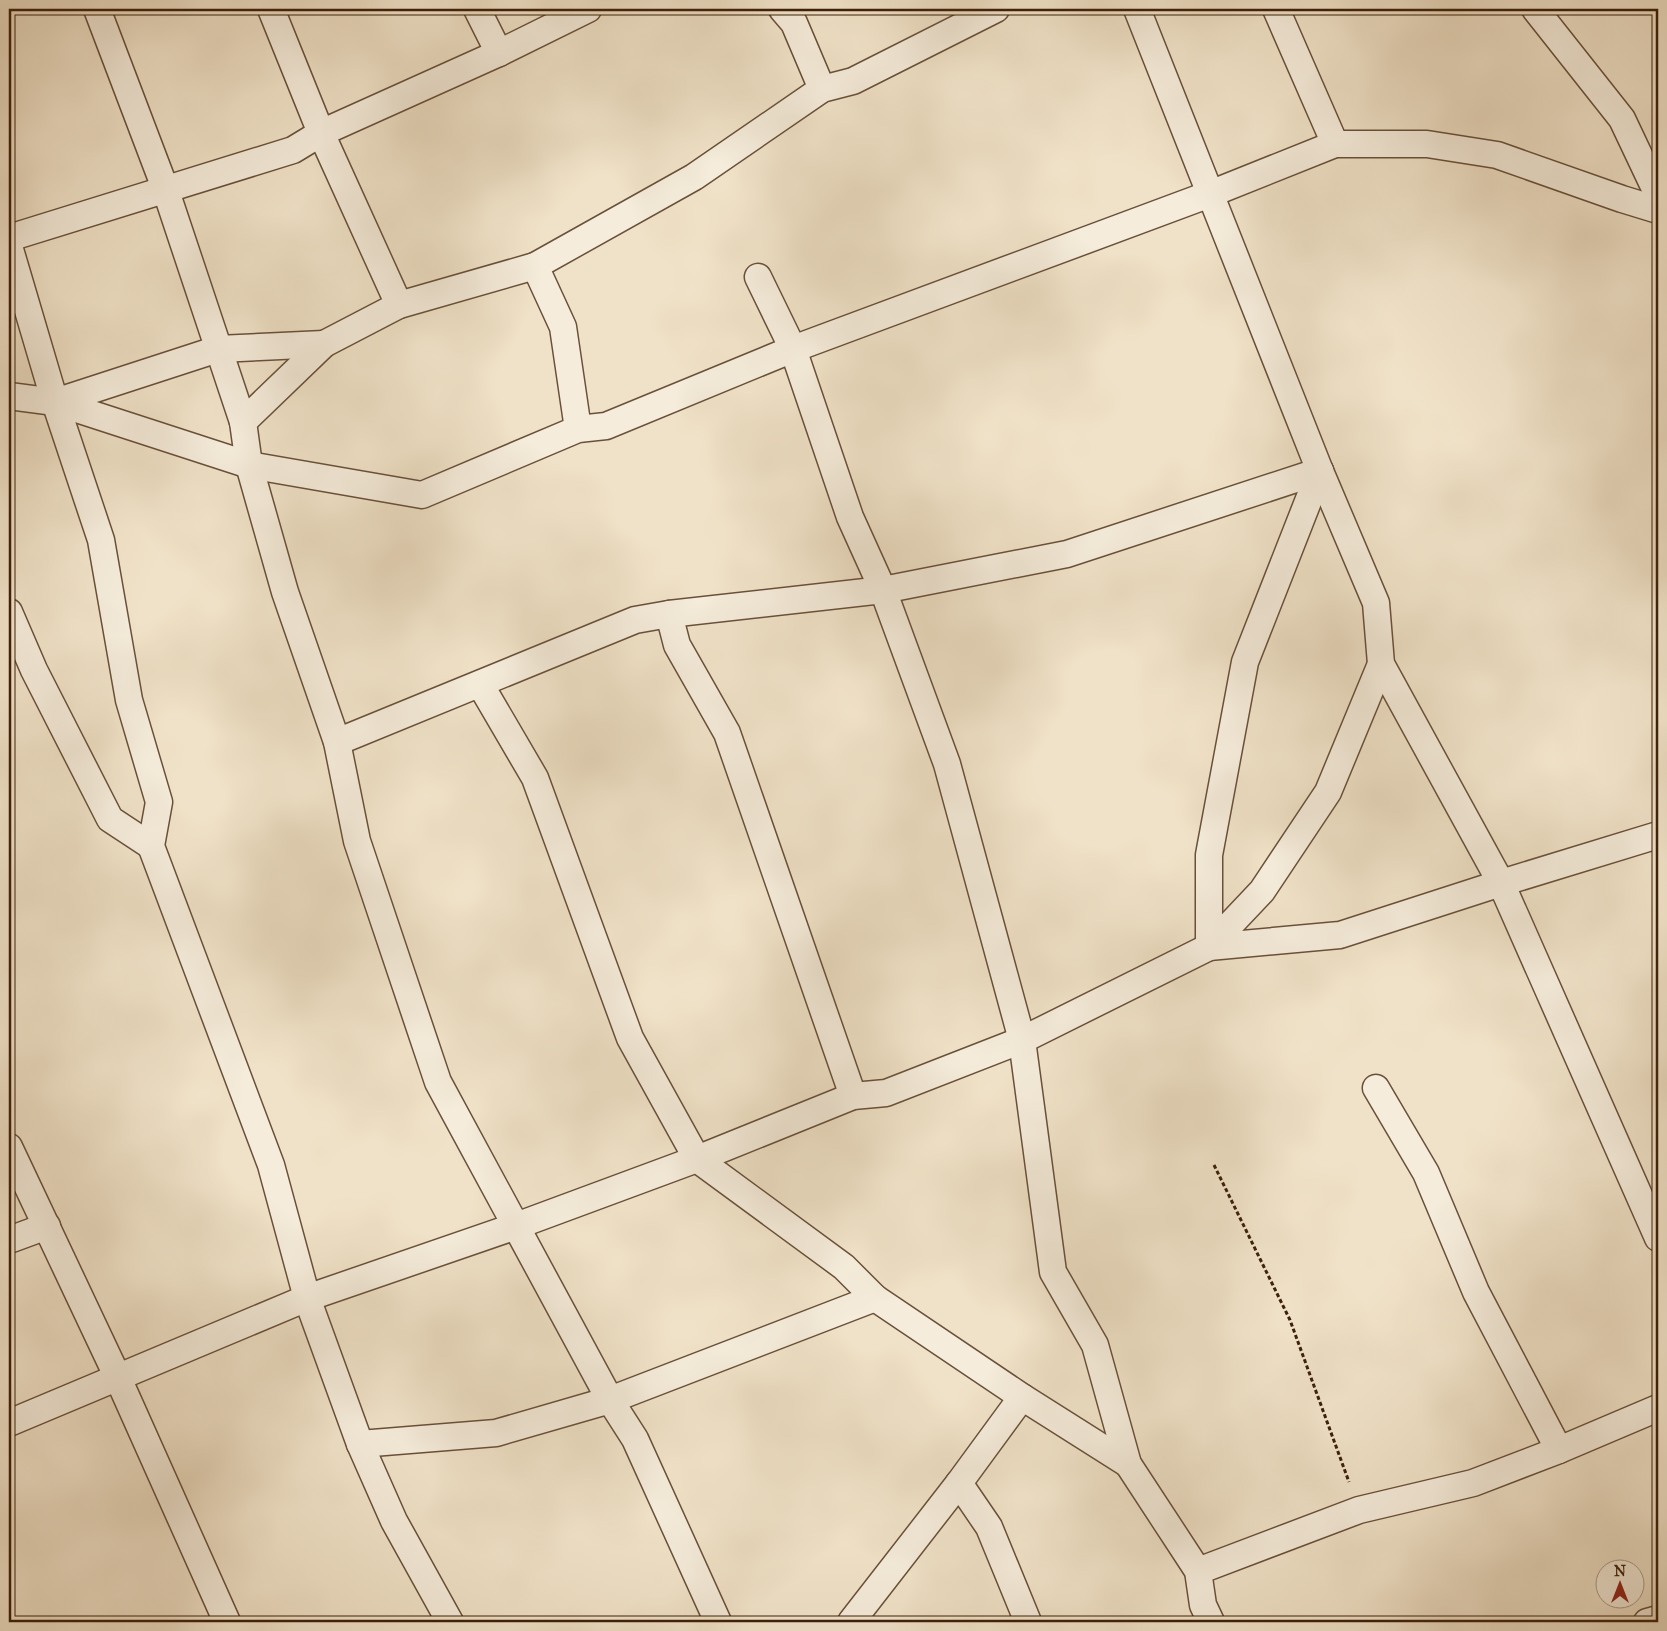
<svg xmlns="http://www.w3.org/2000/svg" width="1667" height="1631" viewBox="0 0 1667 1631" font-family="'IM FELL Great Primer',serif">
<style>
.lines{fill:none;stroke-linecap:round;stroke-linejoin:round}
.minor-casing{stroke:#69503a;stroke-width:29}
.path{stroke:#3c200b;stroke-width:3;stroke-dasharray:4 2.5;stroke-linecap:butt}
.minor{stroke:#f5ecdb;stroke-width:26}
</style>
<rect width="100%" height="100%" fill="#f0e2c8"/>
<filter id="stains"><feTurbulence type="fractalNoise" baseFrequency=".004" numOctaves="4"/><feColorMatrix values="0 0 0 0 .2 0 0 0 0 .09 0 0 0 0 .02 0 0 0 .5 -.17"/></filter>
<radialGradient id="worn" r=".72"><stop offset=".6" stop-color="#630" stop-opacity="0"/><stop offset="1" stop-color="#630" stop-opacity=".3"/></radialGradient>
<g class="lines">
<g class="minor-casing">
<g id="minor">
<polyline points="97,9 165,188 243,422 249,465 285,592 337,742 357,841 438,1082 610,1400 635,1439 718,1622"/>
<polyline points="271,9 321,133 399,305"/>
<polyline points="477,9 499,53"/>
<polyline points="782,9 794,23 822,89"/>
<polyline points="1137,9 1320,471 1376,603 1381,664 1501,883 1658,1238"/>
<polyline points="1276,9 1335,144"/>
<polyline points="1535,9 1622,119 1658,195"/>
<polyline points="9,238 293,150 321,133 499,53 588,9"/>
<polyline points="9,246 55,402 101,540 129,700 159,802 151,846 271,1165 307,1298 360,1444 394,1521 450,1622"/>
<polyline points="535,266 563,327 578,429"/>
<polyline points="758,277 793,349 850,517 883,590 947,764 1022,1040 1053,1272 1095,1345 1128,1464 1198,1571 1203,1605 1211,1622"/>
<polyline points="9,396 55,402 249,465 422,495 578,429 606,426 793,349 1210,194 1335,144 1427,144 1497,155 1622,199 1658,210"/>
<polyline points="55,402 218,349 324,344"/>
<polyline points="243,422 324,344 399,305 535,266 694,177 822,89 853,81 996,9"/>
<polyline points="1320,471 1245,662 1209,855 1209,947 1340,935 1501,883 1658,835"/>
<polyline points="9,612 34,670 110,819 151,846"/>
<polyline points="669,614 677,645 727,733 853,1096"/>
<polyline points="480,684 535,778 630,1038 697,1159 844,1267 875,1298 1022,1397 1128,1464"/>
<polyline points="337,742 635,620 669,614 883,590 1067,554 1320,471"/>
<polyline points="1376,1088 1426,1173 1476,1292 1559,1450"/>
<polyline points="9,1147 118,1378 227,1622"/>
<polyline points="9,1240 47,1226"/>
<polyline points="9,1423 307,1298 516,1226 697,1159 853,1096 886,1093 1022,1040 1209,947 1262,891 1328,792 1381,664"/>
<polyline points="360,1444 496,1433 610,1400 875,1298"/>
<polyline points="959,1483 989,1527 1028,1622"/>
<polyline points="1198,1571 1359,1510 1473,1483 1559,1450 1658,1408"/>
<polyline points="851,1622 959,1483 1022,1397"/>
<polyline points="1647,1622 1658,1619"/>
</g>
</g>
<polyline class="path" points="1214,1165 1290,1320 1349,1482"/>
<use href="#minor" class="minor"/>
</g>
<rect width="1667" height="1631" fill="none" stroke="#f0e2c8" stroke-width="30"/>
<rect x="10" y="10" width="1647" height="1611" fill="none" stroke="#3c200b" stroke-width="2.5"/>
<rect x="15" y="15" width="1637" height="1601" fill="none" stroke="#3c200b"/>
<g transform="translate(1620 1584)"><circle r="24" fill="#f5ecdb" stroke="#ab9a88"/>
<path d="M0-4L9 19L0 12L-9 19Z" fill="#8f2418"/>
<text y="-8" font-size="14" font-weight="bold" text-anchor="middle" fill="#3c200b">N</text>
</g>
<rect width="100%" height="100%" filter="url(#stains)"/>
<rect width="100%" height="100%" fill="url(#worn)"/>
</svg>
